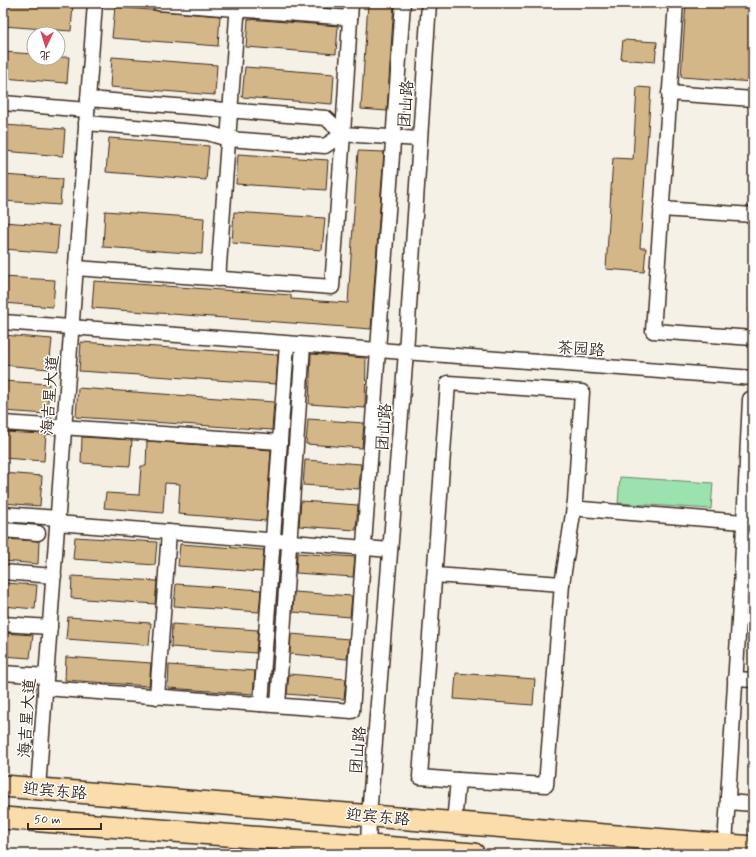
<svg xmlns="http://www.w3.org/2000/svg" width="756" height="857" viewBox="0 0 756 857" font-family="Mynerve,'LXGW WenKai TC',sans-serif">
<style>
.green{fill:#9be2af;stroke:#6b8666}
.building{fill:#d4b789;stroke:#3b2a1e}
.lines{fill:none;stroke-linecap:round;stroke-linejoin:round}
.minor-casing{stroke:#3b2a1e;stroke-width:17}
.highway-casing{stroke:#3b2a1e;stroke-width:24}
.minor{stroke:#fff;stroke-width:14}
.highway{stroke:#fbddab;stroke-width:21}
.labels{text-anchor:middle;stroke-width:3;stroke-linejoin:round;paint-order:stroke}
.street-label{font-size:16px;fill:#3b2a1e;stroke:#fff}
</style>
<rect width="100%" height="100%" fill="#f6f1e7"/>
<filter id="ink" filterUnits="userSpaceOnUse"><feTurbulence type="fractalNoise" baseFrequency=".025" numOctaves="2"/><feDisplacementMap in="SourceGraphic" scale="8" xChannelSelector="R" yChannelSelector="G"/><feConvolveMatrix kernelMatrix="1 2 1 2 8 2 1 2 1" color-interpolation-filters="sRGB"/></filter>
<g filter="url(#ink)">
<polygon class="green" points="620,477 713,483 711,509 618,503"/>
<g class="building">
<polygon points="3,3 73,4 71,31 3,26"/>
<polygon points="368,3 394,3 387,111 361,109"/>
<polygon points="686,3 753,3 753,82 681,77"/>
<polygon points="115,7 220,16 218,46 112,38"/>
<polygon points="248,19 338,26 336,54 246,47"/>
<polygon points="623,40 657,42 655,62 621,59"/>
<polygon points="3,52 34,54 34,58 69,57 67,83 3,78"/>
<polygon points="112,57 217,65 215,95 110,87"/>
<polygon points="245,67 334,74 332,104 242,97"/>
<polygon points="637,87 651,88 640,248 646,248 644,272 606,269 613,158 633,159"/>
<polygon points="3,125 65,129 63,156 3,151"/>
<polygon points="109,138 209,146 206,180 106,172"/>
<polygon points="358,151 384,152 371,329 92,308 94,281 291,295 291,299 348,303"/>
<polygon points="238,154 328,160 326,190 236,184"/>
<polygon points="3,175 62,179 60,205 3,201"/>
<polygon points="105,211 204,218 202,254 103,247"/>
<polygon points="234,212 325,218 322,250 232,243"/>
<polygon points="3,222 59,226 57,253 3,249"/>
<polygon points="3,277 55,280 53,307 3,303"/>
<polygon points="3,335 52,339 49,369 3,365"/>
<polygon points="81,342 278,355 276,384 79,371"/>
<polygon points="311,354 366,358 365,408 309,404"/>
<polygon points="3,381 49,384 47,414 3,411"/>
<polygon points="78,388 274,402 272,430 76,417"/>
<polygon points="308,419 364,423 362,448 306,444"/>
<polygon points="3,432 46,434 44,461 3,458"/>
<polygon points="82,437 132,440 130,466 81,463"/>
<polygon points="147,441 271,450 266,521 178,514 180,484 165,483 163,513 104,508 106,493 139,495 141,466 146,466"/>
<polygon points="305,460 361,464 359,489 303,485"/>
<polygon points="3,473 42,476 40,506 3,503"/>
<polygon points="301,501 358,505 356,530 299,526"/>
<polygon points="75,537 157,542 155,565 73,559"/>
<polygon points="3,539 39,541 38,564 3,561"/>
<polygon points="180,544 264,550 262,572 178,566"/>
<polygon points="297,553 355,557 353,577 296,573"/>
<polygon points="72,576 157,581 155,604 71,598"/>
<polygon points="3,583 37,585 35,609 3,606"/>
<polygon points="176,584 261,590 259,612 174,606"/>
<polygon points="294,592 352,596 350,617 293,612"/>
<polygon points="68,617 151,623 149,645 66,639"/>
<polygon points="172,624 258,630 256,653 171,647"/>
<polygon points="3,633 33,635 30,658 3,656"/>
<polygon points="291,634 349,639 347,659 290,654"/>
<polygon points="66,657 151,663 149,686 65,680"/>
<polygon points="169,665 255,671 253,694 168,688"/>
<polygon points="456,673 535,679 533,705 454,699"/>
<polygon points="289,674 346,679 344,699 287,694"/>
</g>
<g class="lines">
<g class="minor-casing">
<g id="minor">
<polyline points="158,3 350,18"/>
<polyline points="676,3 653,331 753,338"/>
<polyline points="669,93 753,99"/>
<polyline points="88,99 326,118 343,134"/>
<polyline points="3,103 87,110"/>
<polyline points="86,123 208,133 228,139 325,146 343,134"/>
<polyline points="343,134 351,3"/>
<polyline points="661,209 753,215"/>
<polyline points="76,268 332,287 343,134 419,139"/>
<polyline points="218,279 238,3"/>
<polyline points="3,322 753,378"/>
<polyline points="3,423 280,442"/>
<polyline points="582,509 743,522"/>
<polyline points="3,514 58,518"/>
<polyline points="57,523 390,550"/>
<polyline points="3,530 38,533"/>
<polyline points="3,572 54,576"/>
<polyline points="435,575 562,584 575,501 582,392 448,383 420,777 458,780 454,823"/>
<polyline points="741,588 750,399 753,399"/>
<polyline points="3,624 50,627"/>
<polyline points="3,673 46,676"/>
<polyline points="735,679 753,680"/>
<polyline points="45,688 352,711 403,3"/>
<polyline points="157,697 169,532"/>
<polyline points="261,704 287,344"/>
<polyline points="278,705 303,345"/>
<polyline points="458,780 546,785 562,584"/>
<polyline points="38,789 95,3"/>
<polyline points="728,802 753,804"/>
<polyline points="725,845 741,588 753,588"/>
<polyline points="368,854 369,816 406,352 429,3"/>
</g>
</g>
<g class="highway-casing">
<g id="highway">
<polyline points="3,786 753,847"/>
<polyline points="3,818 474,854"/>
</g>
</g>
<use href="#minor" class="minor"/>
<use href="#highway" class="highway"/>
</g>
</g>
<g class="labels">
<g class="street-label">
<text transform="translate(405 104) rotate(-86)" y="6">团山路</text>
<text transform="translate(581 348) rotate(4)" y="6">茶园路</text>
<text transform="translate(49 395) rotate(-86)" y="6">海吉星大道</text>
<text transform="translate(383 427) rotate(-86)" y="6">团山路</text>
<text transform="translate(26 718) rotate(-86)" y="6">海吉星大道</text>
<text transform="translate(357 750) rotate(-85)" y="6">团山路</text>
<text transform="translate(55 790) rotate(5)" y="6">迎宾东路</text>
<text transform="translate(378 816) rotate(5)" y="6">迎宾东路</text>
</g>
</g>
<rect width="756" height="857" fill="none" stroke="#fff" stroke-width="16"/>
<rect x="8" y="8" width="740" height="841" fill="none" stroke="#3b2a1e" stroke-width="1.5" filter="url(#ink)"/>
<g transform="translate(46 46) rotate(184)"><circle r="19" fill="#ffffff" stroke="#b1aaa5"/>
<path d="M0-3L7 15L0 10L-7 15Z" fill="#d1495b"/>
<text y="-6" font-size="11" font-weight="bold" text-anchor="middle" fill="#3b2a1e">北</text>
</g>
<path d="M28 823v6h73v-6" fill="none" stroke="#3b2a1e" stroke-width="2"/>
<text x="34" y="823" font-size="12" fill="#3b2a1e" stroke="#ffffff" stroke-width="3" paint-order="stroke">50 m</text>
</svg>
